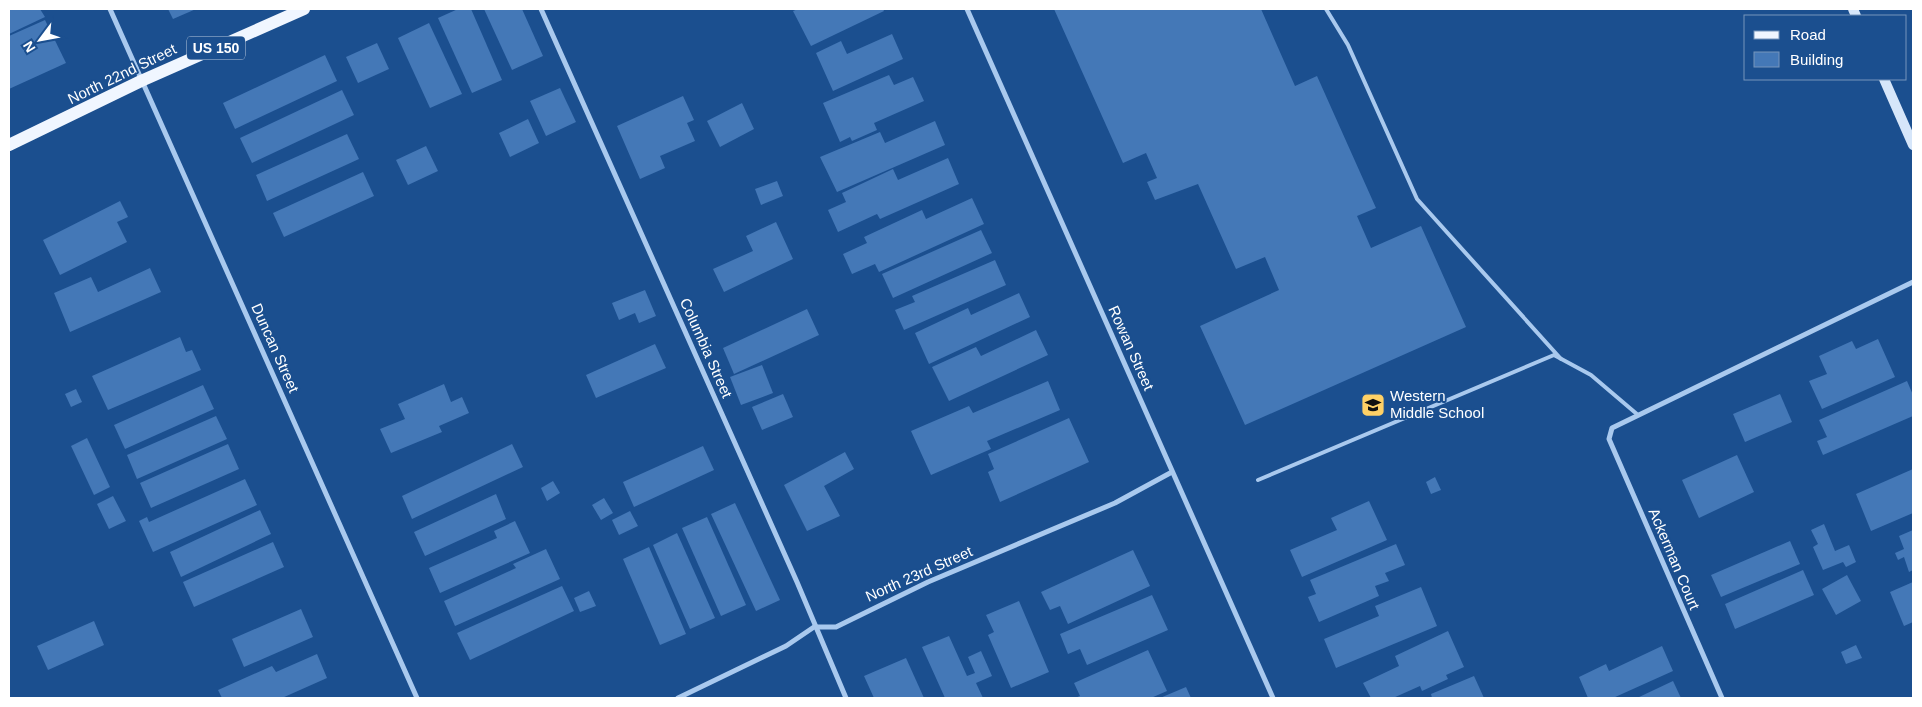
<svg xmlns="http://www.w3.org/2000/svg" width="1922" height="707" viewBox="0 0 1922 707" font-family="Arial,sans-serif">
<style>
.building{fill:#4478b7}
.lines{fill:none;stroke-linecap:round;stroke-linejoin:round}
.lane{stroke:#a9c9ee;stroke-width:4}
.street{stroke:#a9c9ee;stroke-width:5}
.secondary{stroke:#d6e6fa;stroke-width:10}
.primary{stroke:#f0f6ff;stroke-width:12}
.labels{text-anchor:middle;stroke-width:4;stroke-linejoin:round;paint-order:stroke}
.shield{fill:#1b4f8f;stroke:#bbcadd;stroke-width:1}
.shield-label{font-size:14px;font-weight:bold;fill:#fff}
.street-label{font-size:15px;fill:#fff;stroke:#1b4f8f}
.poi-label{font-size:15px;fill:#fff;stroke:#1b4f8f;text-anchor:start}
</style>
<rect width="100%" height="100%" fill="#1b4f8f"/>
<g class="building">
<polygon points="9,9 40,9 45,17 9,34"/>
<polygon points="168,9 196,9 173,19"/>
<polygon points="458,9 471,9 502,80 472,93 438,18"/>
<polygon points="484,9 522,9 543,56 512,70"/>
<polygon points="798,9 883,9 884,11 811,46 793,11"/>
<polygon points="1054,9 1261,9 1295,86 1317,76 1376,208 1357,216 1371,248 1421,226 1466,327 1245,425 1200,326 1279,290 1265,257 1236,269 1198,184 1155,200 1147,182 1157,178 1146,153 1123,163"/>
<polygon points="45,20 66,63 9,89 9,36"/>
<polygon points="429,23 462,94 430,108 398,38"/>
<polygon points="892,34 903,59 833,91 816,53 841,41 847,54"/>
<polygon points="377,43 389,69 358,83 346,57"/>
<polygon points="325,55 337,81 235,129 223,103"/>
<polygon points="889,75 894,85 913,77 924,101 874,123 877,130 852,141 850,137 840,142 823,103"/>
<polygon points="560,88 576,122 546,136 530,101"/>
<polygon points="342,90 354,115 252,163 240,138"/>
<polygon points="683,96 694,120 687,123 695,141 660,156 665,168 640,179 617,126"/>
<polygon points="742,103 754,129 720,147 707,121"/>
<polygon points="528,119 539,143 510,157 499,133"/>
<polygon points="935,121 945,145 837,192 820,157 880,132 885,143"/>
<polygon points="347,134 359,159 267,201 256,175"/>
<polygon points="426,146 438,171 408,185 396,160"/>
<polygon points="948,158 959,184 880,219 877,214 838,232 828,210 846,202 842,193 893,169 898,180"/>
<polygon points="363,172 374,196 284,237 273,213"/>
<polygon points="777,181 783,196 761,205 755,189"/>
<polygon points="972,198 984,224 879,272 875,264 852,274 843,254 867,243 864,237 922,210 926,219"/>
<polygon points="120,201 128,217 117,222 127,242 60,275 43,240"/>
<polygon points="776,222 793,259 724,292 713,269 753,251 746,236"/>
<polygon points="981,230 992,253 893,298 882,274"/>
<polygon points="995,260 1006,285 904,330 895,310 915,302 912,296"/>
<polygon points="150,268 161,292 70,332 54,293 91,277 98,292"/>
<polygon points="645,290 656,316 639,323 635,313 619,320 612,303"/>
<polygon points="1019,293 1030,317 929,364 915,333 968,308 971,315"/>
<polygon points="807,309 819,335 734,374 723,348"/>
<polygon points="1036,330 1048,355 949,401 932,367 976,347 981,356"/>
<polygon points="180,337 186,352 192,350 201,370 108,410 92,376"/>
<polygon points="1878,339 1895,377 1822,409 1809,381 1827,374 1819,356 1852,341 1856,349"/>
<polygon points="655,344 666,368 596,398 586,375"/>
<polygon points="762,365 773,393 741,405 730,377"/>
<polygon points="1048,381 1060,410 987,441 991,449 931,475 911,431 969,406 973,413"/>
<polygon points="1907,381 1913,395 1913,416 1823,455 1817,441 1827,437 1819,420"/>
<polygon points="444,384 451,402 462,397 469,413 439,426 442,432 391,453 380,429 405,419 398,404"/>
<polygon points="203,385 214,409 125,449 114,425"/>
<polygon points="76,389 82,402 71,407 65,394"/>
<polygon points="783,394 793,417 762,430 752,407"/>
<polygon points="1780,394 1792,422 1745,442 1733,414"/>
<polygon points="216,416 227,439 137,479 127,455"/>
<polygon points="1069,418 1089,462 1000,502 988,472 994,469 988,454"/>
<polygon points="87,438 110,487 94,495 71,446"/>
<polygon points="228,444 239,469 151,508 140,483"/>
<polygon points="512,444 523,467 412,519 402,496"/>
<polygon points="703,446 714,470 634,507 623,482"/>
<polygon points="845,452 854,469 824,486 840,516 807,531 784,485"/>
<polygon points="1737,455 1754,492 1699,518 1682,480"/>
<polygon points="1913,469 1913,513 1871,531 1856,494"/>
<polygon points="1435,477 1441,490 1431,494 1426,482"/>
<polygon points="245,479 257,505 153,552 139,521 147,517 149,522"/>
<polygon points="553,481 560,493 547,501 541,488"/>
<polygon points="496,494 506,519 425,556 414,532"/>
<polygon points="113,496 126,521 109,529 97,504"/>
<polygon points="604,498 613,513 601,520 592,505"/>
<polygon points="1369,501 1387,540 1302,577 1290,550 1337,530 1331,518"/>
<polygon points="735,503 780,600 756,611 711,514"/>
<polygon points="260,510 271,534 181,577 170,552"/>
<polygon points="630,511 638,526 619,535 612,520"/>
<polygon points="707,517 746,605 721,616 682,528"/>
<polygon points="515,521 530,553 440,593 429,568 497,538 494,531"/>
<polygon points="1824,524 1835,551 1849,545 1856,562 1846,567 1843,562 1823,570 1813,547 1818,544 1811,530"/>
<polygon points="1913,530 1913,570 1909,572 1904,557 1898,560 1895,553 1904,549 1899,536"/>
<polygon points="677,533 715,618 690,629 653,545"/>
<polygon points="1790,541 1800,564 1721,597 1711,575"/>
<polygon points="273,542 284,567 194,607 183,582"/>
<polygon points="1396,544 1405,565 1385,573 1389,581 1375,586 1379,596 1319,622 1308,597 1316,594 1310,580"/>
<polygon points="649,547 686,634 660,645 623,559"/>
<polygon points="546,549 560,579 455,626 444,601 516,568 513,564"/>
<polygon points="1133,550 1150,586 1068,624 1060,606 1050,610 1041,592"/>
<polygon points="1803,570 1814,595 1735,629 1725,604"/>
<polygon points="1847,575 1861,601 1836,615 1822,589"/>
<polygon points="1913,582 1913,622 1904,626 1890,592"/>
<polygon points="562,586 574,611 470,660 457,633"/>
<polygon points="1421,587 1437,626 1336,668 1324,639 1379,616 1375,606"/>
<polygon points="589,591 596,606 580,612 574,598"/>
<polygon points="1152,595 1168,630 1087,665 1080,649 1068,654 1060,634"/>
<polygon points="1019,601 1049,672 1011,688 988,635 994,632 986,615"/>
<polygon points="301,609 313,637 244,667 232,639"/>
<polygon points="94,621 104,645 48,670 37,646"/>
<polygon points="1448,631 1464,667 1446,675 1448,679 1422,691 1420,686 1393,698 1371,698 1363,683 1399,666 1395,656"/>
<polygon points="949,636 967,676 975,673 968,657 981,651 992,676 976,683 983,698 945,698 922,647"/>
<polygon points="1856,645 1862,658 1846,664 1841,652"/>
<polygon points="1662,646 1673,671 1613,698 1588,698 1579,677 1606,664 1609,671"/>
<polygon points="1148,650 1167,691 1151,698 1075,698 1080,696 1074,683"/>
<polygon points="317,654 327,678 282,698 222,698 218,690 272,666 276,672"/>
<polygon points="906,658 924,698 874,698 864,676"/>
<polygon points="1474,676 1484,698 1432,698 1431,694"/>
<polygon points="1673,681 1681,698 1637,698"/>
<polygon points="1186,687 1191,698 1160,698"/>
</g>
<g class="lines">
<g class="lane">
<polyline points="1326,9 1348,45 1417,199 1561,359"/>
<polyline points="1258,480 1554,355 1591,375 1638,415"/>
</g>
<g class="street">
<polyline points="110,9 417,698"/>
<polyline points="541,9 797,582 846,698"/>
<polyline points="967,9 1273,698"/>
<polyline points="678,698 786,646 814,627 836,627 928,582 1115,503 1172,472"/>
<polyline points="1722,698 1609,439 1612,428 1913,282"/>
</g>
<g class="secondary">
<polyline points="1853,9 1856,16"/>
<polyline points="1884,79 1913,145"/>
</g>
<polyline class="primary" points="9,145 141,81 304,9"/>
</g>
<defs>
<g id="school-square" transform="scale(1.25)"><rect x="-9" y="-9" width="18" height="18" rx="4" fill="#ffd166" stroke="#1b4f8f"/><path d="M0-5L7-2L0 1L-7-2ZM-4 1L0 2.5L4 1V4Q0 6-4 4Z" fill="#111"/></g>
</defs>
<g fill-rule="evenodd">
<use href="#school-square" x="1373" y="405"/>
</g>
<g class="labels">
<rect class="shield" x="187" y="36.5" width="58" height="23" rx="4"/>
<g class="shield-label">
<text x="216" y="53">US 150</text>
</g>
<g class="street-label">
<text transform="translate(122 74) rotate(-26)" y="5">North 22nd Street</text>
<text transform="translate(275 348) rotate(66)" y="5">Duncan Street</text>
<text transform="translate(706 348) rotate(66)" y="5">Columbia Street</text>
<text transform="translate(1131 348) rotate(66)" y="5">Rowan Street</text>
<text transform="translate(1674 559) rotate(67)" y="5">Ackerman Court</text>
<text transform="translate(919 574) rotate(-24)" y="5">North 23rd Street</text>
</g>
<g class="poi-label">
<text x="1390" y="401">Western<tspan x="1390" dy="17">Middle School</tspan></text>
</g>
</g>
<rect width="1922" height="707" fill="none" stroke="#ffffff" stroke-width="20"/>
<rect x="1744" y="15" width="162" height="65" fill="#1b4f8f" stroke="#7695bc"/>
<rect x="1754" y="31" width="25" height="8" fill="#f0f6ff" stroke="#7695bc"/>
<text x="1790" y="40" font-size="15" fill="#ffffff">Road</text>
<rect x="1754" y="52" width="25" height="15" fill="#4478b7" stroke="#7695bc"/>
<text x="1790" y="65" font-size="15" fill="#ffffff">Building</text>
<g transform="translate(40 40) rotate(238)" stroke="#1b4f8f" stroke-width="4" paint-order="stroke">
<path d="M0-4L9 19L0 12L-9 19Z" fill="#ffffff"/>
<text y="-8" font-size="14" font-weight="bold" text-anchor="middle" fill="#ffffff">N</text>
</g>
</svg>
